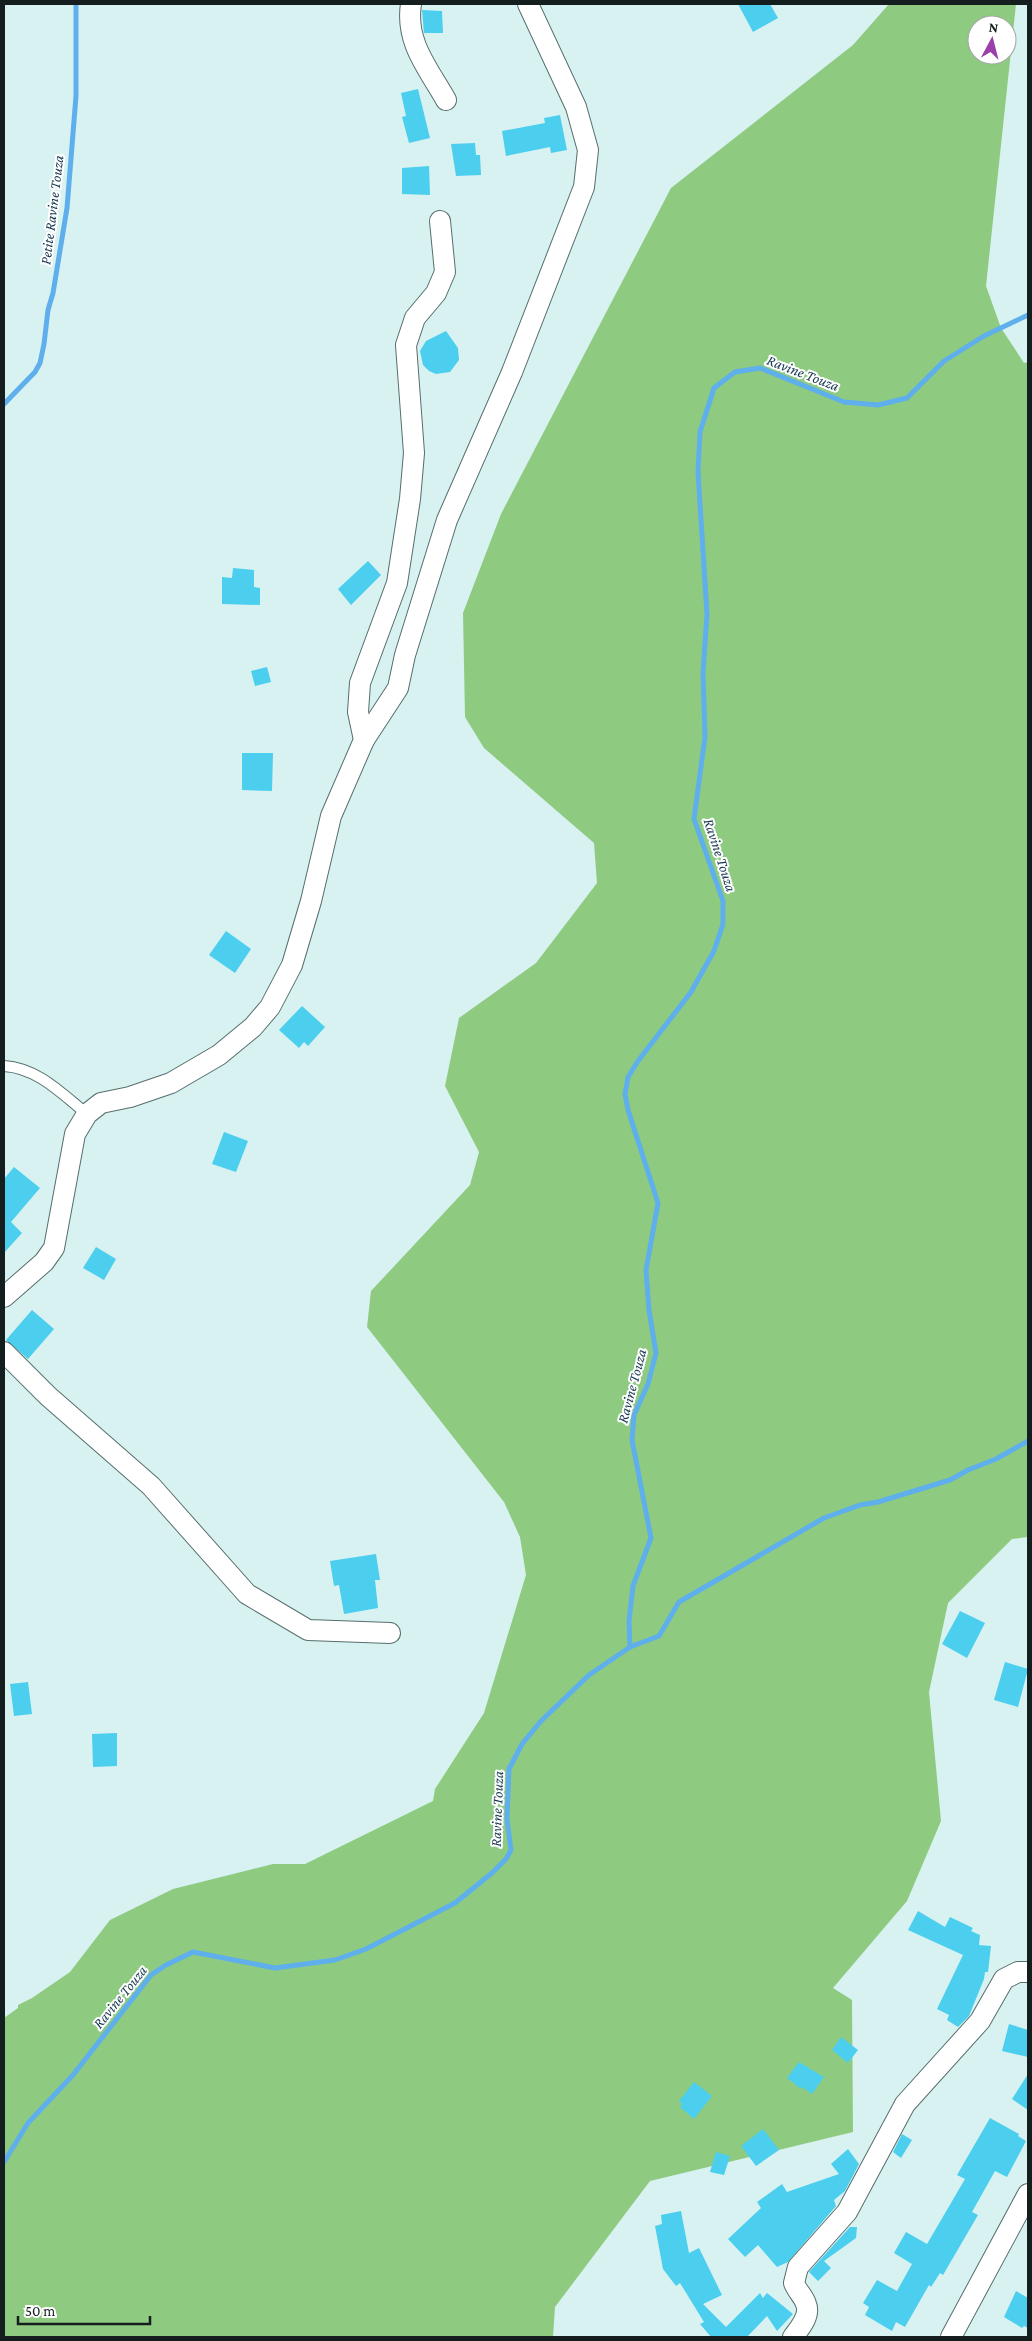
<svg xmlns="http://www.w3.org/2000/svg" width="1032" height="2341" viewBox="0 0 1032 2341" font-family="'Crimson Pro',serif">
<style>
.forest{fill:#8ecb80;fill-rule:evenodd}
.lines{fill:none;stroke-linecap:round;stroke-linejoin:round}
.stream{stroke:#5eafec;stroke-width:5}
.building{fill:#4cceee}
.service-casing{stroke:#566e6c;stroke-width:12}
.minor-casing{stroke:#566e6c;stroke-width:22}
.service{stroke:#fff;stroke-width:10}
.minor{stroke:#fff;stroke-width:20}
.labels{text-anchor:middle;stroke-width:4;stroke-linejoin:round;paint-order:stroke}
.water-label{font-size:15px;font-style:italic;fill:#163851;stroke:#fff}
</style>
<rect width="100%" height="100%" fill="#d7f2f1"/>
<path class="forest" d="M889,4H1016L986,286L1001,328L1024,363L1028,362V1537L1012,1539L948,1603L929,1692L941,1821L907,1901L833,1988L852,2000L853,2132L650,2181L555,2307L553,2337H4V2018L18,2008V2005L32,1998L70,1972L110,1920L173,1889L273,1864H305L433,1801L435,1789L484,1713L526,1575L520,1537L504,1502L367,1327L371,1291L470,1185L479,1152L445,1086L459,1018L536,963L597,883L594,843L484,748L465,717L463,613L501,514L671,188L853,45ZM977,25H1007V55H977Z"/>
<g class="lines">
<g class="stream">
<polyline points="4,404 35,372 40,363 44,344 48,310 53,293 67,208 76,96 76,4"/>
<polyline points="630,1647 629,1621 633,1586 651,1538 632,1440 634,1415 648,1384 656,1353 649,1310 646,1270 658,1203 628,1110 625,1094 628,1077 638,1061 691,992 714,951 723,924 723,901 694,819 705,737 703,673 707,614 698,472 700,432 714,388 735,372 760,368 844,402 878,405 907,398 944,361 984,336 1028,315"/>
<polyline points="4,2162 28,2123 73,2075 151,1975 166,1965 193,1952 275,1968 335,1960 366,1949 455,1903 492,1873 506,1859 511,1850 507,1819 509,1769 522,1744 541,1721 589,1675 630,1647 659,1636 679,1602 824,1518 860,1505 878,1502 950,1480 968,1470 996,1459 1028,1441"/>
</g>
</g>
<g class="building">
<polygon points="738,4 770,4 778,18 753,32"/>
<polygon points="422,10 442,11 443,33 424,33"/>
<polygon points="418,89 430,138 409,143 402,117 406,116 401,93"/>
<polygon points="560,115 567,150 551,153 550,147 506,156 502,131 545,123 544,118"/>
<polygon points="475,143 476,155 480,155 481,175 456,176 451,144"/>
<polygon points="429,166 430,195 402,194 402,168"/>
<polygon points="446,331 458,348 459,360 450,372 436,374 429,371 423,365 420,351 426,341"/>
<polygon points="368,561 381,575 351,605 338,589"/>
<polygon points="233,568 254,570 254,587 260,588 260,605 222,604 222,577 232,578"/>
<polygon points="267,667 271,682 255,686 251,671"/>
<polygon points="242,753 273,753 272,791 242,790"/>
<polygon points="226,931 251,949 235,973 209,955"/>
<polygon points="302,1006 325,1027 308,1046 304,1042 299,1048 279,1030"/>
<polygon points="224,1132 248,1141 236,1172 212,1164"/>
<polygon points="14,1167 40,1188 11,1222 22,1233 4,1253 4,1179"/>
<polygon points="96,1247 116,1259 104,1280 83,1268"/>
<polygon points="32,1310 54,1329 28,1359 6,1340"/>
<polygon points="376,1554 380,1580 375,1580 378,1608 344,1614 339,1585 334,1586 330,1561"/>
<polygon points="960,1611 985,1623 967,1658 942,1644"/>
<polygon points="1005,1662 1028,1669 1018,1707 994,1700"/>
<polygon points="28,1682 32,1714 14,1716 10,1684"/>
<polygon points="117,1733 117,1766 93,1767 92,1734"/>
<polygon points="918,1911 945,1927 950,1917 973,1928 971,1931 980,1935 979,1945 991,1946 988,1972 985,1972 984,1979 969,2016 958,2027 947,2020 949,2015 937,2009 963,1955 908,1930"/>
<polygon points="1009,2024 1028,2030 1028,2057 1002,2051"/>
<polygon points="841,2037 858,2050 848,2063 832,2050"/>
<polygon points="799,2062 824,2077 812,2094 802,2087 801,2089 787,2078"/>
<polygon points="1028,2074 1028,2110 1012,2099"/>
<polygon points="694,2082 712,2096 694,2119 680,2107 682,2104 679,2101"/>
<polygon points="990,2118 1019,2134 1018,2136 1026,2141 1007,2177 995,2171 972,2212 978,2215 943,2275 940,2273 931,2287 929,2285 905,2327 896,2322 892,2331 865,2315 869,2307 863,2303 877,2280 897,2291 912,2264 894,2253 906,2232 927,2244 965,2179 957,2175"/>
<polygon points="763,2129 779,2150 756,2166 741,2146"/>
<polygon points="902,2134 912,2140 901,2158 893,2152"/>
<polygon points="848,2149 859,2164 845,2191 834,2200 836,2206 788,2262 777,2267 758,2245 745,2257 728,2239 761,2208 757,2202 782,2184 787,2192 839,2174 831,2164"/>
<polygon points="716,2152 730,2156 724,2175 710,2172"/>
<polygon points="681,2211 689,2253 699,2248 722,2295 703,2304 726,2327 760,2293 763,2298 767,2293 793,2314 777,2331 767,2316 747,2337 711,2337 700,2324 704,2322 680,2283 676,2286 663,2269 655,2226 662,2224 661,2215"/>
<polygon points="850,2227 857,2227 856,2238 824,2261 831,2268 818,2281 809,2272"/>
<polygon points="1016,2291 1028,2298 1028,2328 1024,2326 1022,2328 1004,2317"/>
</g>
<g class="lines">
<g class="service-casing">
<path id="service" d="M4,1066C38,1068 62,1094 87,1114"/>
</g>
<g class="minor-casing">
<g id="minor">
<path d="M411,4C405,42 428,68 446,100"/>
<polyline points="364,740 358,712 360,683 397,583 410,499 414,453 406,345 415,318 436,293 445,272 440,221"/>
<polyline points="4,1297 44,1262 54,1248 75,1134 87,1114 101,1103 130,1097 171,1083 219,1055 253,1027 270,1007 292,965 311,901 331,816 364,740 398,688 405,655 447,520 512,372 584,187 588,150 576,107 528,4"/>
<polyline points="4,1352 48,1396 151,1486 247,1594 308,1630 390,1633"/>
<path d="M793,2337C799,2329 811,2316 806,2304C804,2297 797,2291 794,2283L798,2267L847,2212L905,2104L980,2021L1004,1979L1018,1972H1028"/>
<polyline points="951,2337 1028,2194"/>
</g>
</g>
<use href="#service" class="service"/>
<use href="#minor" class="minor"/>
</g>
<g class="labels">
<g class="water-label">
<text transform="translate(52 210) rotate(-83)" y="5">Petite Ravine Touza</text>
<text transform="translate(803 373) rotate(21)" y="5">Ravine Touza</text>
<text transform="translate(720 855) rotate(72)" y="5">Ravine Touza</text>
<text transform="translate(632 1386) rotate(-75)" y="5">Ravine Touza</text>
<text transform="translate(497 1809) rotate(-88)" y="5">Ravine Touza</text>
<text transform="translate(120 1997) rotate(-51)" y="5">Ravine Touza</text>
</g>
</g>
<rect width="1032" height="2341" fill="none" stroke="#151e1e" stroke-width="10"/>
<g transform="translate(992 40) rotate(7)"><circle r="24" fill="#ffffff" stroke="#a1a5a5"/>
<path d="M0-4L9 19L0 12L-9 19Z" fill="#9b40ab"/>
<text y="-8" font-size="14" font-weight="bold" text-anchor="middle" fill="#151e1e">N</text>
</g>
<path d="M18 2316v8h132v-8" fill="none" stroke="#151e1e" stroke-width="2.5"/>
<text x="25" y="2316" font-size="15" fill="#151e1e" stroke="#ffffff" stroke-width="4" paint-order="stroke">50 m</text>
</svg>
